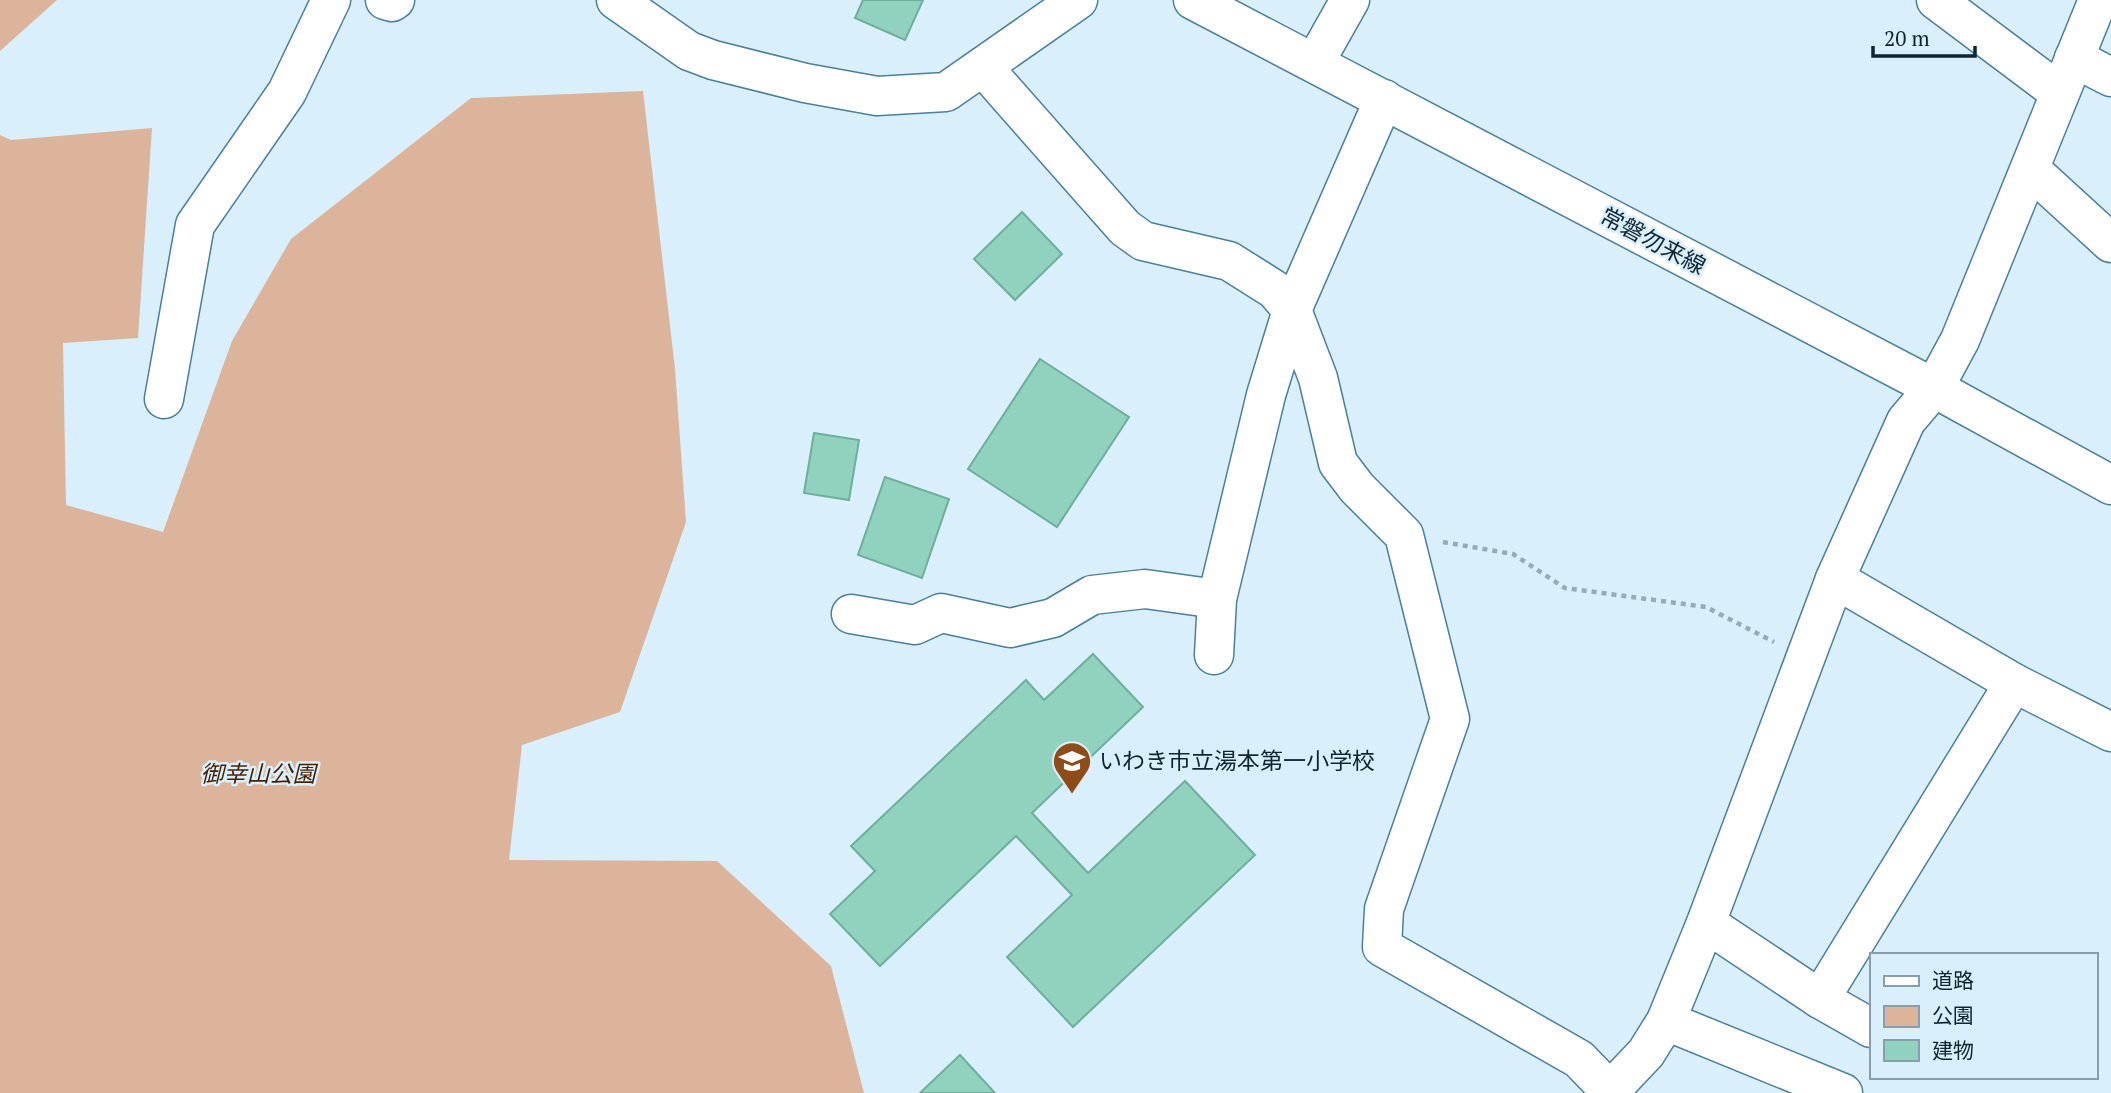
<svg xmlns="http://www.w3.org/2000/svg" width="2111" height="1093" viewBox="0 0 2111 1093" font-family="'PT Serif','Noto Sans JP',serif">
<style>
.green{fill:#dcb49c}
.building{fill:#91d2bf;stroke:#6eae9b;stroke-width:2}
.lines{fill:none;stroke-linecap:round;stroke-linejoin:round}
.minor-casing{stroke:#4b7f9c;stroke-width:41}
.major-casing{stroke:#4b7f9c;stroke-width:41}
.path{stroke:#95abb7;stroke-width:4.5;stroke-dasharray:5 5;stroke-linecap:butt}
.minor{stroke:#fff;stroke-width:38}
.major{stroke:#fff;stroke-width:38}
.labels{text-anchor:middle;stroke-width:5;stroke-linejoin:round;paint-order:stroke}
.street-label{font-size:23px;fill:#0f2530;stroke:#d9effc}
.poi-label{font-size:23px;fill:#0f2530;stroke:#d9effc;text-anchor:start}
.park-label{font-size:23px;font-style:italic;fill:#461f00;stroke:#d9effc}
</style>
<rect width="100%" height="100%" fill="#d9effc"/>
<g class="green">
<polygon points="0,0 57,0 0,51"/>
<polygon points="643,91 675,369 686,522 620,712 522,745 509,860 717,861 831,966 864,1093 0,1093 0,135 11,140 152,128 138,338 63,343 66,505 163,532 232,341 291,239 471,98"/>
</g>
<g class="building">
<polygon points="863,0 923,0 905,40 855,18"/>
<polygon points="1022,212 1062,254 1015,300 974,259"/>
<polygon points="1040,359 1129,417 1057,527 968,469"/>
<polygon points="814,433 859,440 849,500 804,493"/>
<polygon points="885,477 949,499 922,578 858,555"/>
<polygon points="1093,654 1143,707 1032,813 1088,873 1185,781 1255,855 1073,1027 1007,957 1072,895 1016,836 880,966 830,914 875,871 851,846 1026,680 1044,700"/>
<polygon points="960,1055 995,1093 920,1093"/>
</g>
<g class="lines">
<g class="minor-casing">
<g id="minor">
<polyline points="385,0 392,2 395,0"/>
<polyline points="616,0 689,51 713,60 805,83 877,96 946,92 1078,0"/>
<polyline points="1936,0 2060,93"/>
<polyline points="2074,58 2111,77"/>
<polyline points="1315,62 1350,0"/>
<polyline points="983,67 1125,228 1143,241 1229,261 1275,290 1292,310 1318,378 1338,463 1357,488 1404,535 1450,719 1384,909 1382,947 1579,1059 1612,1093"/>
<polyline points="2030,169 2111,243"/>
<polyline points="164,399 195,225 287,92 331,0"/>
<polyline points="1835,579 2014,683 2111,732"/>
<polyline points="851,614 915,625 941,613 1010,628 1053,618 1092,595 1145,589 1217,599"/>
<polyline points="1214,655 1217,599 1266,395 1292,310 1384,99"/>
<polyline points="1706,923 1820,999 1871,1028"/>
<polyline points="1820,999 2014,683"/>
<polyline points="1666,1021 1843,1093"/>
<polyline points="1608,1093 1646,1053 1666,1021 1706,923 1835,579 1906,421 1934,388 1960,340 2098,0"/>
</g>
</g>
<g class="major-casing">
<polyline id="major" points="1193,0 1934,388 2111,485"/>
</g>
<polyline class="path" points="1443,542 1513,554 1565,588 1706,607 1774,642"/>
<use href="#minor" class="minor"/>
<use href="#major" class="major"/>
</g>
<defs>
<g id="school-pin" transform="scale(2.0125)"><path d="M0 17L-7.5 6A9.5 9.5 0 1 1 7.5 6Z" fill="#8e4c19" stroke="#d9effc"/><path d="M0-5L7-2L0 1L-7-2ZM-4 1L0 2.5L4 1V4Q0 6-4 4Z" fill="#fff"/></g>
</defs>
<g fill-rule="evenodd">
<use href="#school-pin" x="1072" y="761"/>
</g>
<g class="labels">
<g class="street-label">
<text transform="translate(1653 241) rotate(28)" y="8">常磐勿来線</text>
</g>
<g class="poi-label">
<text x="1099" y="769">いわき市立湯本第一小学校</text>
</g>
<g class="park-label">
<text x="258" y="782">御幸山公園</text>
</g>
</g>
<rect x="1870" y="953" width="228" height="126" fill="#d9effc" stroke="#889eaa" stroke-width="2"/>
<rect x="1884" y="976" width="35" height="10" fill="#ffffff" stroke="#889eaa" stroke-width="2"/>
<text x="1932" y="988" font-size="21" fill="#0f2530">道路</text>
<rect x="1884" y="1006" width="35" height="21" fill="#dcb49c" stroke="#889eaa" stroke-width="2"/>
<text x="1932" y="1023" font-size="21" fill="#0f2530">公園</text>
<rect x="1884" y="1040" width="35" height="21" fill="#91d2bf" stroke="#889eaa" stroke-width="2"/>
<text x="1932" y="1058" font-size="21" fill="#0f2530">建物</text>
<path d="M1873 46v10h102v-10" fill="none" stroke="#0f2530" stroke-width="3.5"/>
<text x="1884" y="46" font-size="21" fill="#0f2530" stroke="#d9effc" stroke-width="5" paint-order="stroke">20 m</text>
</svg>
